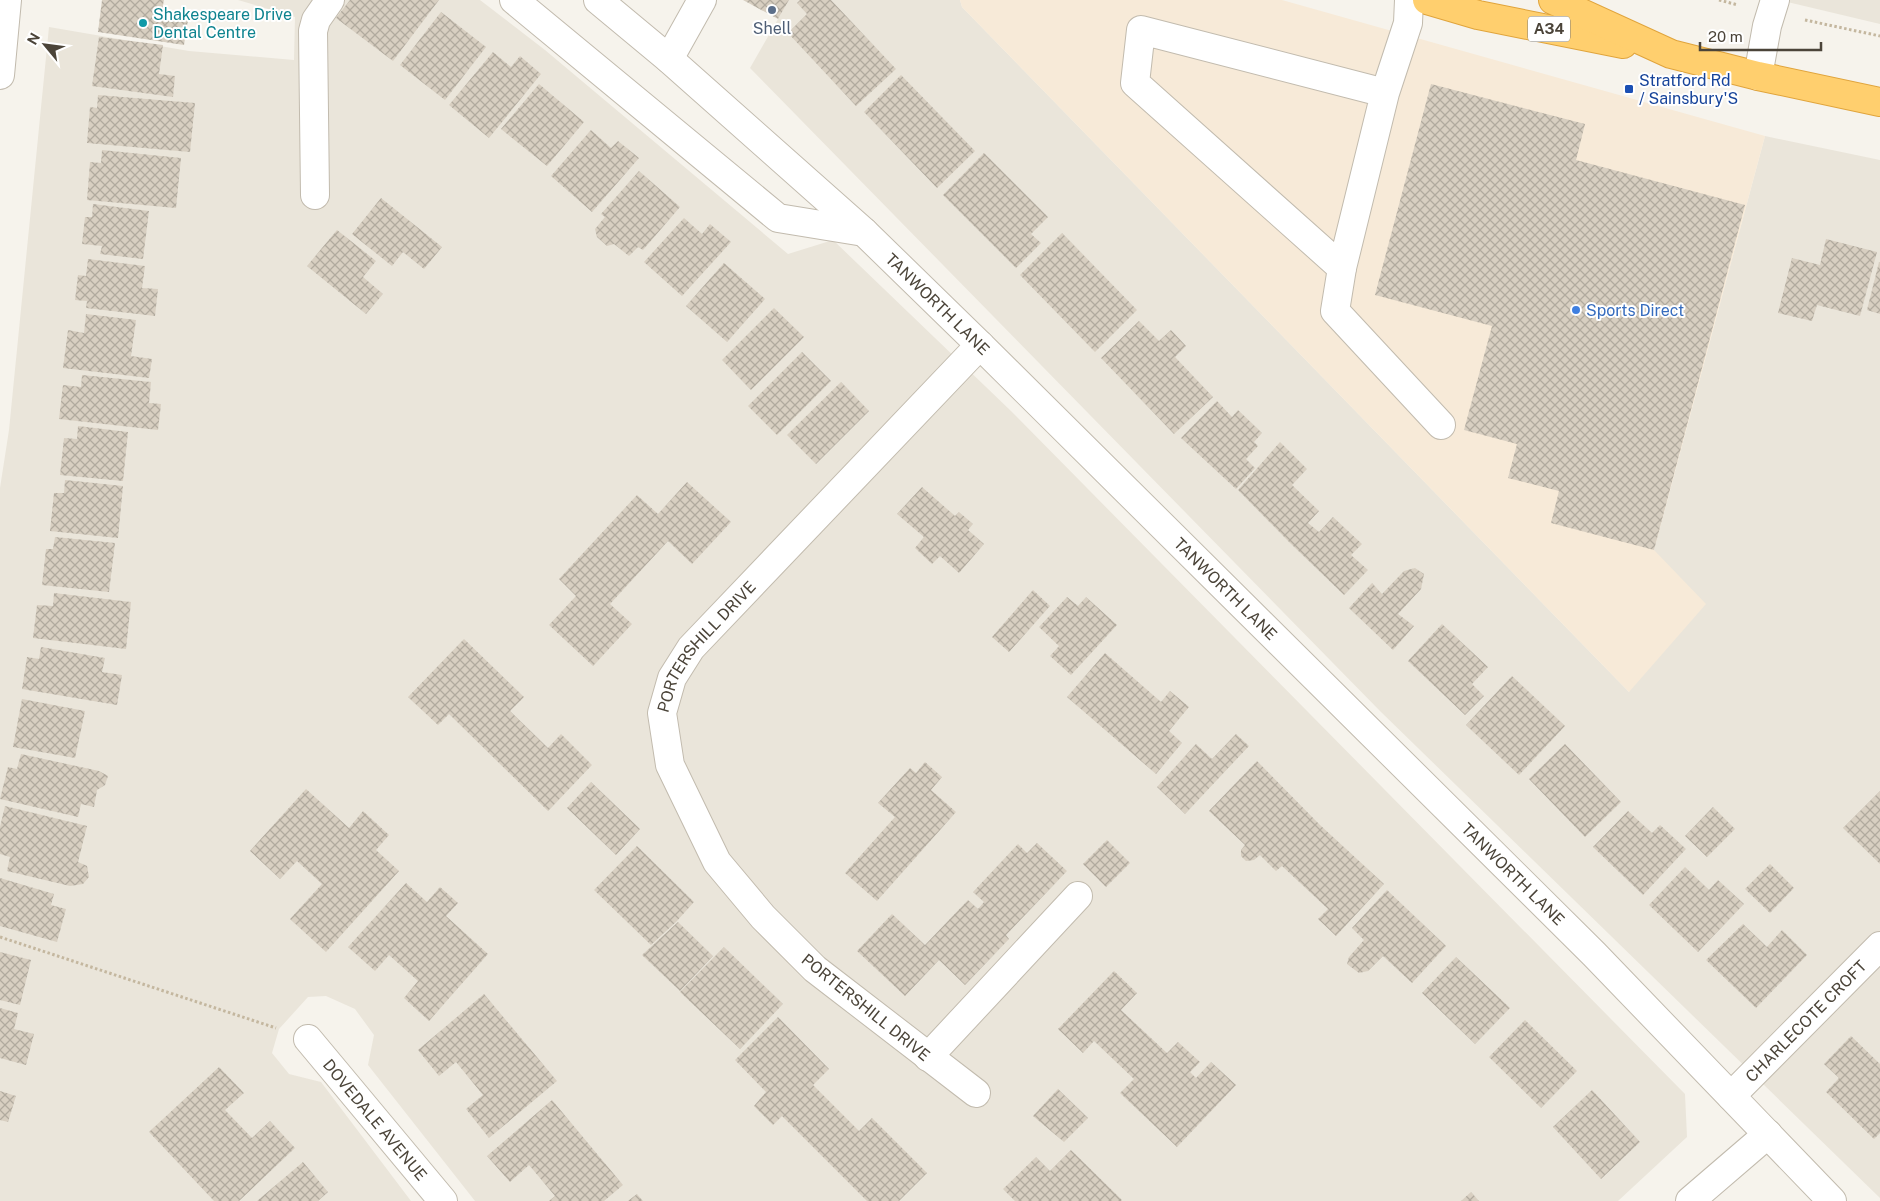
<svg xmlns="http://www.w3.org/2000/svg" width="1880" height="1201" viewBox="0 0 1880 1201" font-family="'Public Sans',sans-serif">
<style>
.residential{fill:#eae5da}
.commercial{fill:#f7ead8}
.building{fill:url(#building-cross-hatch)}
.lines{fill:none;stroke-linecap:round;stroke-linejoin:round}
.minor-casing{stroke:#c2bbae;stroke-width:30}
.highway-casing{stroke:#e0a43c;stroke-width:30}
.path{stroke:#c4b79f;stroke-width:3;stroke-dasharray:2.5 2.5;stroke-linecap:butt}
.minor{stroke:#fff;stroke-width:28}
.highway{stroke:#ffcf6e;stroke-width:28}
.service-dot{fill:#5c6f8a;stroke:#fff;stroke-width:2}
.culture-dot{fill:#0f9aa8;stroke:#fff;stroke-width:2}
.transit-dot{fill:#1a4fb4;stroke:#fff;stroke-width:2}
.shop-dot{fill:#3f7fe0;stroke:#fff;stroke-width:2}
.labels{text-anchor:middle;stroke-width:4;stroke-linejoin:round;paint-order:stroke}
.shield{fill:#fff;stroke:#817c74;stroke-width:1}
.shield-label{font-size:15px;font-weight:bold;fill:#4b4439}
.culture-label{font-size:16px;fill:#0d838f;stroke:#fff;text-anchor:start}
.service-label{font-size:16px;fill:#4e5e75;stroke:#fff}
.transit-label{font-size:16px;fill:#164399;stroke:#fff;text-anchor:start}
.street-label{font-size:16px;fill:#4b4439;stroke:#fff}
.shop-label{font-size:16px;fill:#366cbe;stroke:#fff;text-anchor:start}
</style>
<defs>
<pattern id="building-cross-hatch" width="8" height="8" patternUnits="userSpaceOnUse" patternTransform="scale(1.25)"><rect width="8" height="8" fill="#d8cfc1"/><path d="M0 0l8 8M0 8l8-8" fill="none" stroke="#b1aa9e"/></pattern>
</defs>
<rect width="100%" height="100%" fill="#f6f3ec"/>
<g class="residential">
<polygon points="238,0 480,0 545,50 788,254 833,240 1011,411 1685,1094 1687,1137 1618,1201 475,1201 368,1065 374,1035 355,1009 326,996 308,997 279,1029 272,1053 289,1074 321,1082 411,1201 0,1201 0,488 9,430 49,27 189,51 294,60 295,17"/>
<polygon points="789,0 960,0 962,7 1629,692 1654,550 1765,136 1880,160 1880,1198 1380,711 750,68"/>
<polygon points="1779,0 1880,0 1880,24"/>
</g>
<polygon class="commercial" points="960,0 1282,0 1765,136 1654,550 1706,604 1629,692 962,7"/>
<g class="building">
<polygon points="102,0 164,0 162,10 189,14 184,45 98,32"/>
<polygon points="350,0 439,0 393,61 336,18"/>
<polygon points="743,0 789,0 778,19"/>
<polygon points="800,0 831,0 896,69 856,106 788,33 807,14 797,3"/>
<polygon points="441,12 486,47 445,100 400,65"/>
<polygon points="99,37 163,45 159,74 175,76 173,97 92,86"/>
<polygon points="493,52 511,67 520,56 541,74 489,138 449,105"/>
<polygon points="901,75 975,151 937,188 864,112"/>
<polygon points="539,84 584,122 547,166 501,129"/>
<polygon points="1431,84 1585,124 1576,160 1745,205 1654,550 1551,523 1559,491 1508,478 1517,444 1464,430 1492,326 1375,295"/>
<polygon points="98,95 195,103 190,152 87,143 90,107 97,108"/>
<polygon points="591,130 611,148 618,141 639,158 592,212 551,176"/>
<polygon points="102,150 181,158 176,208 87,200 90,162 101,163"/>
<polygon points="984,153 1048,217 1031,234 1041,243 1016,268 943,195"/>
<polygon points="639,171 680,207 643,250 638,247 629,256 614,244 607,246 597,237 595,229 605,217 601,214"/>
<polygon points="381,198 442,247 424,269 403,252 392,266 352,234"/>
<polygon points="93,204 149,211 143,259 100,254 102,246 82,244 85,217 92,217"/>
<polygon points="684,218 702,234 710,224 731,242 682,296 644,262"/>
<polygon points="337,230 376,261 363,277 383,294 366,314 307,266"/>
<polygon points="1062,233 1137,310 1095,352 1020,275"/>
<polygon points="1826,239 1877,252 1860,316 1817,305 1812,321 1778,313 1792,258 1820,265"/>
<polygon points="88,259 145,266 142,288 158,289 155,316 86,308 87,301 75,300 78,275 86,276"/>
<polygon points="1879,262 1880,262 1880,314 1867,310"/>
<polygon points="724,263 765,299 727,342 686,306"/>
<polygon points="774,308 804,337 751,390 722,360"/>
<polygon points="86,314 136,320 131,356 152,359 149,378 63,368 68,330 84,333"/>
<polygon points="1139,321 1159,341 1171,330 1186,346 1175,357 1213,397 1174,434 1101,358"/>
<polygon points="802,352 831,381 777,435 748,406"/>
<polygon points="82,375 151,382 149,403 161,404 158,430 59,419 63,385 81,387"/>
<polygon points="841,382 869,411 816,464 787,435"/>
<polygon points="1217,401 1232,417 1238,410 1262,433 1254,442 1258,446 1246,459 1255,468 1236,489 1181,438"/>
<polygon points="78,426 128,432 123,481 60,475 64,438 77,439"/>
<polygon points="1280,442 1307,469 1292,485 1319,511 1308,523 1319,532 1333,517 1362,544 1351,555 1368,570 1344,595 1290,543 1294,539 1290,543 1238,490"/>
<polygon points="65,480 123,486 118,538 50,531 54,493 64,493"/>
<polygon points="687,482 731,522 692,564 668,541 610,604 632,624 593,666 549,625 576,596 559,579 637,495 658,514"/>
<polygon points="922,487 955,516 959,512 973,524 968,530 984,544 959,573 940,556 932,564 915,548 924,537 897,514"/>
<polygon points="55,537 115,543 109,592 42,585 46,549 53,549"/>
<polygon points="1415,568 1424,574 1421,589 1398,614 1414,626 1393,650 1349,608 1372,583 1382,594 1404,571"/>
<polygon points="1033,590 1050,606 1009,652 992,637"/>
<polygon points="54,593 131,602 126,649 33,638 37,605 53,606"/>
<polygon points="1067,597 1078,606 1086,597 1117,625 1071,675 1050,656 1059,646 1039,627"/>
<polygon points="1442,624 1488,667 1472,684 1484,696 1465,715 1408,661"/>
<polygon points="464,639 524,697 510,711 548,748 561,734 592,765 548,811 449,714 438,725 408,697"/>
<polygon points="41,647 105,658 102,672 122,675 117,705 22,689 27,657 39,659"/>
<polygon points="1105,653 1161,702 1170,691 1189,707 1169,731 1182,743 1156,774 1067,697"/>
<polygon points="1512,676 1565,726 1519,775 1466,725"/>
<polygon points="22,699 85,711 75,758 13,747"/>
<polygon points="1236,734 1249,746 1185,814 1157,787 1196,744 1212,759"/>
<polygon points="1565,744 1621,802 1585,837 1529,779"/>
<polygon points="21,754 99,771 108,776 105,785 97,790 94,807 81,804 78,817 0,799 8,767 17,769"/>
<polygon points="1257,761 1320,825 1384,884 1336,936 1318,919 1328,909 1282,866 1276,871 1260,855 1254,860 1246,861 1241,856 1241,850 1245,845 1209,811"/>
<polygon points="925,762 942,777 931,790 956,812 877,901 845,873 895,817 878,803 910,768 916,773"/>
<polygon points="591,782 640,829 616,855 567,808"/>
<polygon points="306,789 349,828 363,811 389,835 376,850 399,871 326,952 290,919 322,884 297,861 280,879 250,851"/>
<polygon points="1880,791 1880,864 1843,828"/>
<polygon points="5,806 87,826 78,862 87,866 89,877 83,884 70,886 7,871 10,857 0,854 0,827"/>
<polygon points="1713,807 1735,829 1707,857 1685,836"/>
<polygon points="1628,811 1652,833 1660,825 1686,849 1643,895 1593,847"/>
<polygon points="1107,840 1130,863 1106,887 1083,864"/>
<polygon points="1037,843 1067,871 1006,935 1009,939 965,985 939,960 905,996 857,951 892,914 925,945 968,900 978,909 984,902 973,892 1018,844 1027,853"/>
<polygon points="637,846 694,902 676,922 651,945 594,890"/>
<polygon points="1770,864 1794,888 1770,913 1745,889"/>
<polygon points="1685,867 1709,890 1718,880 1744,904 1698,952 1649,905"/>
<polygon points="0,878 54,894 51,905 66,909 57,942 0,926"/>
<polygon points="406,883 427,902 440,887 458,903 446,916 488,954 429,1021 404,998 418,981 389,955 375,971 348,947"/>
<polygon points="1387,890 1446,946 1412,983 1383,956 1368,971 1359,973 1347,964 1349,957 1364,940 1352,928"/>
<polygon points="678,922 713,956 680,991 642,955"/>
<polygon points="1743,924 1767,947 1782,930 1807,955 1756,1008 1706,960"/>
<polygon points="724,947 783,1004 740,1049 680,992"/>
<polygon points="0,952 31,960 20,1005 0,1000"/>
<polygon points="1456,957 1510,1008 1475,1044 1422,993"/>
<polygon points="1114,971 1137,993 1121,1010 1167,1053 1178,1042 1200,1062 1190,1072 1196,1078 1211,1062 1236,1085 1177,1147 1120,1093 1134,1079 1094,1041 1083,1053 1058,1029"/>
<polygon points="484,994 557,1081 489,1138 466,1109 483,1095 456,1062 439,1076 418,1050"/>
<polygon points="0,1008 18,1013 14,1029 34,1034 26,1065 0,1058"/>
<polygon points="778,1017 829,1069 813,1085 859,1131 872,1118 927,1173 899,1201 867,1201 782,1116 773,1125 754,1106 766,1092 735,1060"/>
<polygon points="1525,1020 1577,1071 1541,1108 1489,1057"/>
<polygon points="1851,1036 1880,1064 1880,1133 1874,1139 1826,1092 1839,1078 1824,1064"/>
<polygon points="219,1067 244,1093 225,1110 252,1138 270,1121 295,1148 239,1201 214,1201 149,1132"/>
<polygon points="1058,1089 1088,1118 1064,1142 1033,1116"/>
<polygon points="1592,1090 1640,1142 1601,1179 1553,1127"/>
<polygon points="0,1091 16,1096 8,1122 0,1120"/>
<polygon points="552,1100 623,1185 604,1201 549,1201 555,1196 529,1165 510,1182 487,1156"/>
<polygon points="1071,1150 1122,1200 1121,1201 1015,1201 1003,1189 1036,1157 1050,1171"/>
<polygon points="303,1162 328,1192 318,1201 257,1201"/>
<polygon points="1471,1192 1479,1201 1461,1201"/>
<polygon points="637,1194 643,1201 628,1201"/>
</g>
<g class="lines">
<g class="minor-casing">
<g id="minor">
<polyline points="514,0 778,218 864,232"/>
<path id="s1" d="M598,0L669,59L864,232L980,345L1594,954L1832,1201"/>
<polyline points="669,59 702,0"/>
<polyline points="0,75 7,0"/>
<polyline points="1758,76 1767,26 1775,0"/>
<polyline points="1385,93 1141,30 1135,83 1342,268 1385,93 1408,23 1409,0"/>
<polyline points="315,195 313,31 316,20 330,0"/>
<polyline points="1342,268 1335,311 1441,425"/>
<path id="s2" d="M308,1039L443,1201"/>
<polyline points="928,1057 1078,896"/>
<path id="s3" d="M976,1093L815,969L763,917L717,862L670,765L662,713L672,678L691,648L980,345"/>
<path id="s4" d="M1731,1096L1880,946"/>
<polyline points="1690,1201 1768,1134"/>
</g>
</g>
<g class="highway-casing">
<g id="highway">
<polyline points="1427,0 1478,15 1623,44"/>
<polyline points="1553,0 1671,54 1758,76 1880,102"/>
</g>
</g>
<g class="path">
<polyline points="1719,0 1738,5"/>
<polyline points="1805,20 1880,36"/>
<polyline points="0,937 276,1028"/>
</g>
<use href="#minor" class="minor"/>
<use href="#highway" class="highway"/>
</g>
<circle class="service-dot" cx="772" cy="10" r="5"/>
<circle class="culture-dot" cx="143" cy="23" r="5"/>
<rect class="transit-dot" x="1624" y="84" width="10" height="10" rx="2.5"/>
<circle class="shop-dot" cx="1576" cy="310" r="5"/>
<g class="labels">
<rect class="shield" x="1528" y="16.5" width="42" height="25" rx="4"/>
<g class="shield-label">
<text x="1549" y="34">A34</text>
</g>
<g class="culture-label">
<text x="153" y="20">Shakespeare Drive<tspan x="153" dy="18">Dental Centre</tspan></text>
</g>
<g class="service-label">
<text x="772" y="34">Shell</text>
</g>
<g class="transit-label">
<text x="1639" y="86">Stratford Rd<tspan x="1639" dy="18">/ Sainsbury'S</tspan></text>
</g>
<g class="street-label">
<text dy="6" stroke="none"><textPath href="#s1" startOffset="456">TANWORTH LANE</textPath></text>
<text dy="6" stroke="none"><textPath href="#s1" startOffset="861">TANWORTH LANE</textPath></text>
<text dy="6" stroke="none"><textPath href="#s3" startOffset="590">PORTERSHILL DRIVE</textPath></text>
<text dy="6" stroke="none"><textPath href="#s1" startOffset="1266">TANWORTH LANE</textPath></text>
<text transform="translate(866 1007) rotate(39)" y="6">PORTERSHILL DRIVE</text>
<text dy="6" stroke="none"><textPath href="#s4" startOffset="106">CHARLECOTE CROFT</textPath></text>
<text dy="6" stroke="none"><textPath href="#s2" startOffset="105">DOVEDALE AVENUE</textPath></text>
</g>
<g class="shop-label">
<text x="1586" y="316">Sports Direct</text>
</g>
</g>
<g transform="translate(45 45) rotate(299)" stroke="#ffffff" stroke-width="4" paint-order="stroke">
<path d="M0-4L9 19L0 12L-9 19Z" fill="#4b4439"/>
<text y="-8" font-size="14" font-weight="bold" text-anchor="middle" fill="#4b4439">N</text>
</g>
<path d="M1700 42v8h121v-8" fill="none" stroke="#4b4439" stroke-width="2.5"/>
<text x="1708" y="42" font-size="15" fill="#4b4439" stroke="#ffffff" stroke-width="4" paint-order="stroke">20 m</text>
</svg>
